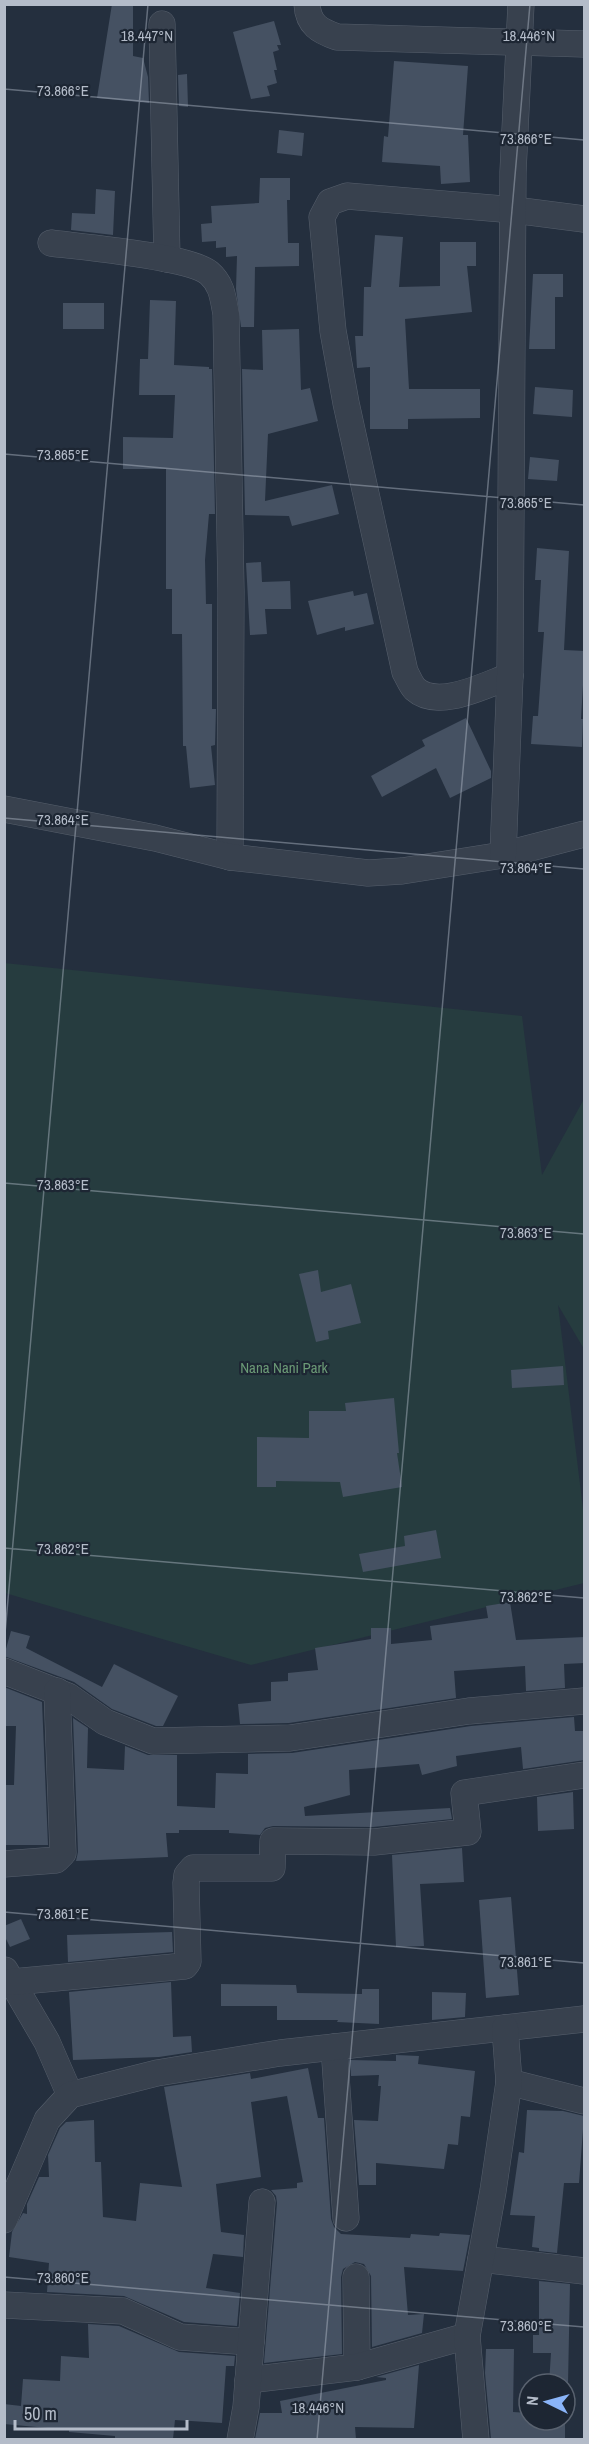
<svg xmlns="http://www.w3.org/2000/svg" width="589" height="2444" viewBox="0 0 589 2444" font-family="'Archivo Narrow',sans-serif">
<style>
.green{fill:#263c3f}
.building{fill:#455162}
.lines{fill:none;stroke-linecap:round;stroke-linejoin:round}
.minor-casing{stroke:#565f6c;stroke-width:27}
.minor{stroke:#38414e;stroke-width:26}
.ticks{fill:none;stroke:#b4bcc9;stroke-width:1.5;stroke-opacity:0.45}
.labels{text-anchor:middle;stroke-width:4.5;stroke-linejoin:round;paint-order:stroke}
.park-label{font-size:15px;fill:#6b9a76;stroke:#1d2633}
.ticks-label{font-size:15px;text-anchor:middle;fill:#b4bcc9;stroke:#1d2633;stroke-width:4.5;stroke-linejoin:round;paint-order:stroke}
</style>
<rect width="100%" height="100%" fill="#242f3e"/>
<polygon class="green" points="4,963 522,1016 542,1175 584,1099 584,1349 558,1305 584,1517 584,1583 251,1665 5,1593"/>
<g class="building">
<polygon points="112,4 133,4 133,56 143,58 148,77 149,103 97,98"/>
<polygon points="274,21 281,45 277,45 279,50 273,52 277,70 274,70 277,83 267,86 270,96 251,99 233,32"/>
<polygon points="394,61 468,66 463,135 468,135 470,182 441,184 440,166 382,162 384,136 388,137"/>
<polygon points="187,74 188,107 179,106 178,75"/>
<polygon points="279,130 304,133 302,156 277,153"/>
<polygon points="260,178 290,178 290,200 287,200 288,243 299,243 299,266 255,267 254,327 241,327 236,289 237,256 226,257 226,247 216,248 216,241 202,242 201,224 212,223 211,206 259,203"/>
<polygon points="96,189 115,191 113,235 71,230 72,213 95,214"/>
<polygon points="375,235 403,237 399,287 440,286 440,242 476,242 476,266 467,266 472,312 405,319 409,389 480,389 480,418 408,419 408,429 370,429 370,367 357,368 355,336 363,336 364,287 371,287"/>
<polygon points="533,274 563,274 563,297 555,297 555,349 529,349"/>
<polygon points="150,300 176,301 174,365 209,367 209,369 212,369 215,514 209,514 205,560 206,604 212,604 212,709 216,709 215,745 211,746 215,785 190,788 186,746 183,746 182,634 172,634 172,589 166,589 166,469 123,469 123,437 173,438 175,395 139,395 140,359 148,359"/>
<rect x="63" y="303" width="41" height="26"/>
<polygon points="299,329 301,390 310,388 318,421 268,434 265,501 332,485 339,514 292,526 289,516 245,515 242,369 263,370 262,330"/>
<polygon points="535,387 573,390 572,417 533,414"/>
<polygon points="530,457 559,460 557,481 528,479"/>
<polygon points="537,548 569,551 564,650 585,651 581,719 583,719 582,747 531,744 533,716 538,716 544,632 538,632 541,580 535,580"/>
<polygon points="261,562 262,582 290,581 291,609 265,609 267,634 250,635 246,563"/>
<polygon points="353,591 354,596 367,593 374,624 345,631 345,627 317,635 308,601"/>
<polygon points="466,718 491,771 491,778 450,798 436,768 382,797 371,776 425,746 422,740"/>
<polygon points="318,1270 321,1292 351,1284 361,1323 328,1331 329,1339 316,1342 299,1274"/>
<polygon points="563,1366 564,1385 512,1388 511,1370"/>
<polygon points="394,1398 399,1453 397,1453 402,1487 343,1497 340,1482 276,1481 276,1487 257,1487 257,1437 309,1438 309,1411 346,1411 345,1403"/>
<polygon points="436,1530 441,1558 363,1572 359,1554 405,1546 404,1536"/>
<polygon points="510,1602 516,1640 585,1637 585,1663 564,1664 565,1688 526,1691 525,1666 454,1671 456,1698 289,1723 240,1724 238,1704 271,1701 271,1682 288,1681 288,1673 318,1670 315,1648 371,1639 371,1628 391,1628 391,1644 432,1640 430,1626 488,1618 486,1606"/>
<polygon points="11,1631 30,1636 26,1648 102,1687 114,1664 178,1696 163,1726 156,1726 112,1709 74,1682 4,1656"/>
<polygon points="4,1687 42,1702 48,1845 4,1845 4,1785 14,1785 16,1726 4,1726"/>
<polygon points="574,1717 575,1731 585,1731 585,1760 523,1769 521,1747 456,1756 457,1766 422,1775 419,1764 349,1770 350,1795 304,1807 305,1816 450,1808 452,1819 373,1827 273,1826 265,1828 260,1835 229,1833 229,1830 179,1830 179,1833 166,1833 168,1857 76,1861 78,1852 73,1718 88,1728 87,1768 124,1770 125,1746 148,1755 177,1755 177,1806 215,1808 216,1773 248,1774 248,1754 292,1753 471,1726"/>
<polygon points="573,1792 574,1829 538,1831 537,1797"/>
<polygon points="462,1848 464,1882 420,1884 424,1946 396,1947 392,1855"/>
<polygon points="511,1897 519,1995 486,1998 479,1900"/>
<polygon points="21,1919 30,1939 10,1947 4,1935 4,1926"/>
<polygon points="172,1932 173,1952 68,1962 67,1935"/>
<polygon points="171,1982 173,2037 191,2036 192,2052 159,2057 73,2060 69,1992"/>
<polygon points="221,1984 296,1985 297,1993 362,1994 362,1989 379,1989 379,2024 337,2022 338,2020 277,2020 277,2006 221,2006"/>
<polygon points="432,1992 466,1993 465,2017 432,2020"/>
<polygon points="396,2055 419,2056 418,2064 475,2071 470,2117 461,2116 458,2145 448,2144 444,2169 376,2163 376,2185 359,2185 354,2120 378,2121 381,2086 378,2086 379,2075 351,2076 350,2060 396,2061"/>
<polygon points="308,2068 318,2118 324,2118 331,2219 334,2227 341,2234 410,2238 411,2234 439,2236 440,2233 470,2235 463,2271 404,2267 408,2315 424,2314 422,2333 372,2347 371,2276 364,2264 355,2262 343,2269 341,2277 342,2354 264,2363 277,2203 276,2196 271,2190 297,2188 297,2183 303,2182 287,2096 251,2102 261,2177 216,2184 221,2232 244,2235 243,2257 213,2254 206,2288 240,2293 237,2326 184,2322 124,2296 47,2292 49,2263 9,2257 12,2232 23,2213 27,2214 27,2204 39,2177 49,2177 48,2155 60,2128 66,2122 94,2120 95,2162 101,2162 103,2217 136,2221 140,2183 182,2187 164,2087 250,2073 251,2079"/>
<polygon points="527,2110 563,2111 584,2116 579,2183 564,2183 557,2253 539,2251 539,2248 532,2247 535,2216 510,2215 519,2152 524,2153"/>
<polygon points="539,2281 570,2284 568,2384 549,2384 551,2353 533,2353 533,2335 539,2335"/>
<polygon points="88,2324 119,2326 179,2352 235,2356 234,2366 226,2366 222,2423 175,2420 173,2439 115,2439 115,2436 69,2432 69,2430 4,2424 4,2404 21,2406 23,2379 60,2381 61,2356 89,2358"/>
<polygon points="486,2349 514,2349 513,2412 529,2413 529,2420 565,2420 565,2439 491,2439 485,2373"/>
<polygon points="419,2365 414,2428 355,2427 356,2439 255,2439 260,2413 282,2413 280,2401 386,2380 386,2378 376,2377"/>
</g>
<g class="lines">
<g class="minor-casing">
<g id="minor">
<path d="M307,4C308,25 320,31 337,37L584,44"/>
<polyline points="162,24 167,259"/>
<path d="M51,243C82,247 188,256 209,273C222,284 223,298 226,314L231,591L230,857"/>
<path d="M510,676C485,685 438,710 415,689C411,685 408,677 405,672L346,403L333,331L322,217L330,202L347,196L514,210L584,219"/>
<polyline points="4,809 155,838 230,857 368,873 402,871 503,855 584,834"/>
<polyline points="503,855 510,676 513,172 521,4"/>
<polyline points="4,1671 68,1696 105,1722 153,1741 290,1738 469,1711 584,1701"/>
<polyline points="4,1864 56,1860 63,1853 57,1691"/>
<polyline points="5,1970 47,2042 70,2095"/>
<polyline points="12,1982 185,1966 188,1962 186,1883 187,1875 193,1868 272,1868 273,1841 374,1842 468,1832 464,1793 584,1775"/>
<polyline points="334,2047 346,2218"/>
<polyline points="509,2082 584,2101"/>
<polyline points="4,2220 47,2120 70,2095 157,2073 280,2053 584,2019"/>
<polyline points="481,2259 584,2271"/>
<polyline points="356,2277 357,2367"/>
<polyline points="4,2305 123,2311 180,2337 251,2342"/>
<polyline points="248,2380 357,2367 467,2336"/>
<polyline points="240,2440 246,2407 262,2202"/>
<polyline points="476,2440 467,2336 493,2191 509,2082 505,2028"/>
</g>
</g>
<use href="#minor" class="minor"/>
</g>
<path class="ticks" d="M4,89L584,140M4,454L584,505M4,818L584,869M4,1183L584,1234M4,1548L584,1598M4,1645L148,4M4,1912L584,1963M4,2277L584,2327M317,2440L530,4"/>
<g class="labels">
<g class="park-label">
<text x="284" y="1373">Nana Nani Park</text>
</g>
</g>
<g class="ticks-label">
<text x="147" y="41">18.447°N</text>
<text x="529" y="41">18.446°N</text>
<text x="63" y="96">73.866°E</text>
<text x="526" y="144">73.866°E</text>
<text x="63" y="460">73.865°E</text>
<text x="526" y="508">73.865°E</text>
<text x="63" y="825">73.864°E</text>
<text x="526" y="873">73.864°E</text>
<text x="63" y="1190">73.863°E</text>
<text x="526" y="1238">73.863°E</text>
<text x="63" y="1554">73.862°E</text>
<text x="526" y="1602">73.862°E</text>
<text x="63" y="1919">73.861°E</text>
<text x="526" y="1967">73.861°E</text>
<text x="63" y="2283">73.860°E</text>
<text x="526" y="2331">73.860°E</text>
<text x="318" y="2413">18.446°N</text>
</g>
<rect width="589" height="2444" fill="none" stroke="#b4bcc9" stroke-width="12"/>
<g transform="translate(547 2402) rotate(275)"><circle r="28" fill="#1d2633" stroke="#59626f" stroke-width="1.5"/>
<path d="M0-4.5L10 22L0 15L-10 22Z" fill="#8ab4f8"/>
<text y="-9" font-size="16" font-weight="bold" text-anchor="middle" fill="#b4bcc9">N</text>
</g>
<path d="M15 2420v9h172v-9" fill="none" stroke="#b4bcc9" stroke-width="3"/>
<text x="24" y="2420" font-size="18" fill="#b4bcc9" stroke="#1d2633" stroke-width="4.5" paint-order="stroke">50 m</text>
</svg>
